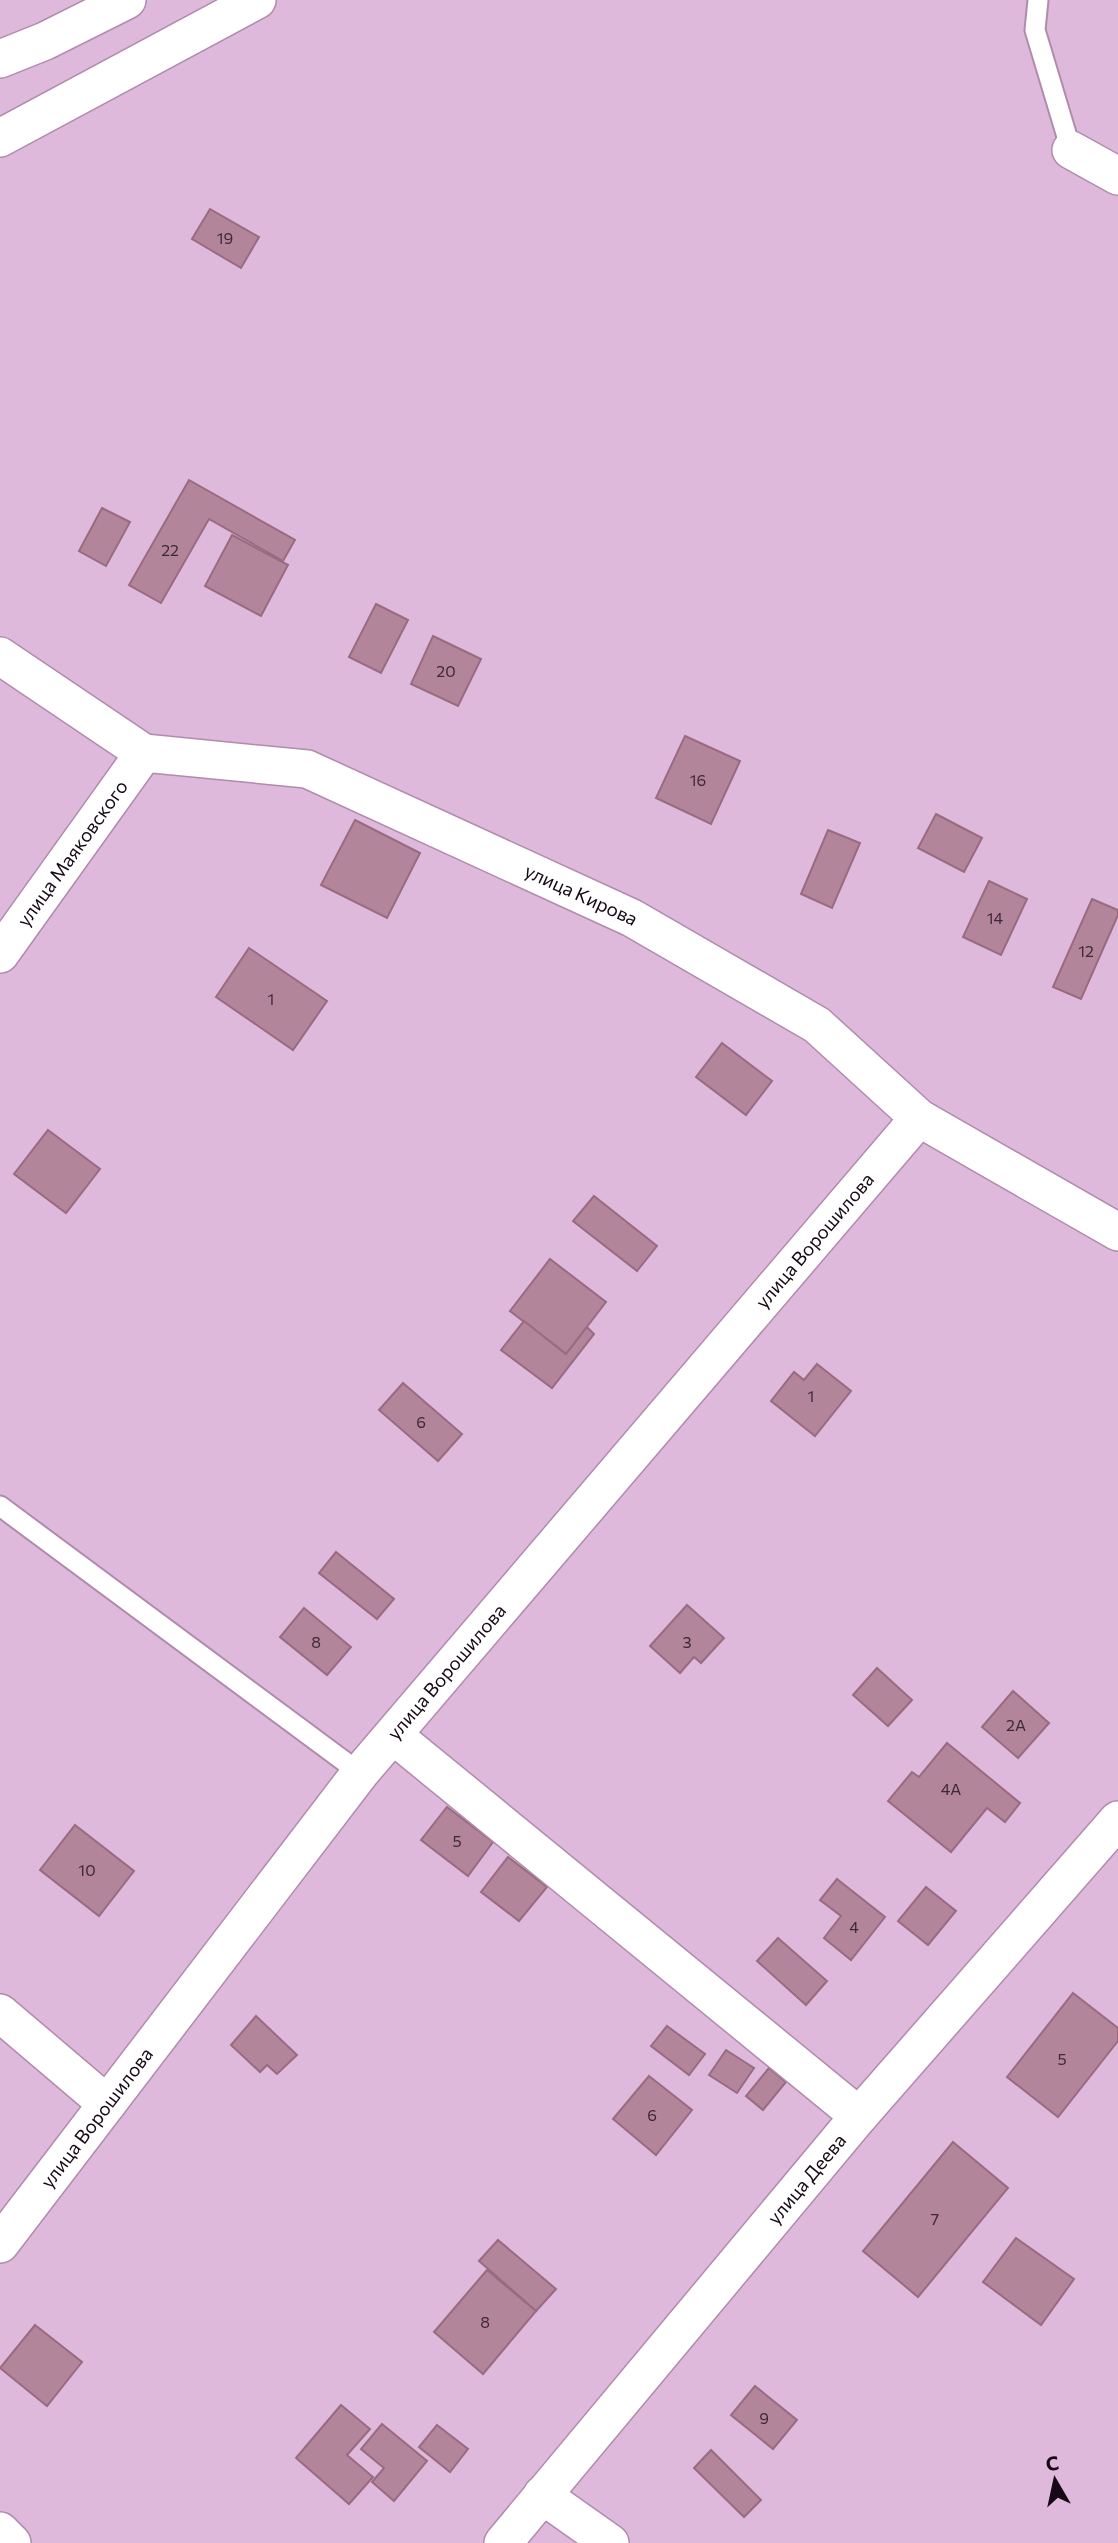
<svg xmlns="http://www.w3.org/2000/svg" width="1118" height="2543" viewBox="0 0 1118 2543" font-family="Commissioner,sans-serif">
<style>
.building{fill:#b3859a;stroke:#986b80;stroke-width:2}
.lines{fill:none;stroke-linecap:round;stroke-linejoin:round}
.service-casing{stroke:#b08bac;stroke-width:23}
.minor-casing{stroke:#b08bac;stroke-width:40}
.service{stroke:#fff;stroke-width:19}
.minor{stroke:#fff;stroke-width:37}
.labels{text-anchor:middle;stroke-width:6;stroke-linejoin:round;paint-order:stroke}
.number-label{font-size:16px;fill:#3d2836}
.street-label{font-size:19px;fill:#160915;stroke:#dfb9db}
</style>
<rect width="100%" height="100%" fill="#dfb9db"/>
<g class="building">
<polygon points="210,209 259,237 241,268 192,239"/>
<polygon points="189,480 295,540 283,561 209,519 161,603 129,585"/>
<polygon points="102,508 130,522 106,566 79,551"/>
<polygon points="232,535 288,565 261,616 205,586"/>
<polygon points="376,604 408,620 381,673 349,657"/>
<polygon points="433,636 481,659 458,706 411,684"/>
<polygon points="685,736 740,761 711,824 656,798"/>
<polygon points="936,814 982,838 964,872 918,848"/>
<polygon points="355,820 420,853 387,918 321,885"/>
<polygon points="828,830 860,843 832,908 801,894"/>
<polygon points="989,881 1027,899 1001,955 963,937"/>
<polygon points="1092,899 1118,910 1118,915 1081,999 1053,987"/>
<polygon points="249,948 327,1001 293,1050 216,997"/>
<polygon points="722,1043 772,1081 746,1115 696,1077"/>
<polygon points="48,1130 100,1169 66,1213 14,1174"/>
<polygon points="594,1196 657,1246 637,1271 573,1221"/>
<polygon points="550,1259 606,1302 566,1354 510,1311"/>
<polygon points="524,1321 566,1354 587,1327 594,1334 552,1388 501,1350"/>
<polygon points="817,1364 851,1391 815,1436 771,1401 794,1372 804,1380"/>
<polygon points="403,1383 462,1434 438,1461 379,1410"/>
<polygon points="336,1552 394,1599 377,1619 319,1573"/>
<polygon points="687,1605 724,1638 701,1663 694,1657 680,1673 650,1646"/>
<polygon points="304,1608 351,1647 327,1675 280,1637"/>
<polygon points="877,1668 912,1700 888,1726 853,1695"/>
<polygon points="1013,1691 1049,1723 1018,1758 982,1727"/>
<polygon points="947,1743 1020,1803 1005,1822 987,1808 951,1852 888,1801 912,1772 919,1777"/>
<polygon points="447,1807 493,1842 468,1876 421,1840"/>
<polygon points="75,1825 134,1871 99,1916 40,1870"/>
<polygon points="508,1857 547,1887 519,1921 481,1892"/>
<polygon points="837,1879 885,1917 851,1960 824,1938 841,1916 820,1900"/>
<polygon points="926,1887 956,1911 928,1945 898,1921"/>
<polygon points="778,1938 827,1981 806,2005 757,1961"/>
<polygon points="1073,1993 1118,2028 1118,2041 1058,2117 1007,2077"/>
<polygon points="256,2016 297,2055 277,2074 267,2065 260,2072 231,2045"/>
<polygon points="667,2026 705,2054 689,2075 651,2046"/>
<polygon points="726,2050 754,2068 737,2093 709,2075"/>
<polygon points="769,2068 786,2082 763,2110 746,2096"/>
<polygon points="649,2076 692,2110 656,2155 613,2119"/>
<polygon points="953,2142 1008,2188 918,2297 863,2251"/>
<polygon points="1016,2238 1074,2279 1041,2325 983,2282"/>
<polygon points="498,2240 556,2289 536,2311 479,2261"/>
<polygon points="487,2270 536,2311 483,2374 434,2332"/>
<polygon points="35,2325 82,2362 47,2406 0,2368"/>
<polygon points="755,2386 797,2420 773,2449 731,2415"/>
<polygon points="341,2405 370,2429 347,2455 373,2477 349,2504 296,2458"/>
<polygon points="382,2424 427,2461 394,2501 372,2482 384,2468 361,2449"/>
<polygon points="437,2425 468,2449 450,2472 419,2447"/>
<polygon points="711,2450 761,2500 744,2517 694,2468"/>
</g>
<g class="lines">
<g class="service-casing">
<g id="service">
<polyline points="1038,0 1035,30 1071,150"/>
<polyline points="0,1506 360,1773"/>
</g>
</g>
<g class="minor-casing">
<g id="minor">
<polyline points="0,59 45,41 127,0"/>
<polyline points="0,138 257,0"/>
<polyline points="1071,150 1118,176"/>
<path id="s1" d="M0,656L144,753L307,769L632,918L817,1025L919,1118L1118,1232"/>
<path id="s2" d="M0,954L144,753"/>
<polyline points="393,1735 859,2116"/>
<polyline points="0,2013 107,2104"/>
<path id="s3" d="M0,2244L360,1773L919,1118"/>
<polyline points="542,2495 610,2543"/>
<polyline points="0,2531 12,2543"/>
<path id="s4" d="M503,2543L859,2116L1118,1820"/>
</g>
</g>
<use href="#service" class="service"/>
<use href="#minor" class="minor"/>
</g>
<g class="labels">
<g class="number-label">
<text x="225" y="244">19</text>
<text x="170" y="556">22</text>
<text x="446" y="677">20</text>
<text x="698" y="786">16</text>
<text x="995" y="924">14</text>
<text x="1086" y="957">12</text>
<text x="271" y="1005">1</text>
<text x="811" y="1402">1</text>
<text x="421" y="1428">6</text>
<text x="316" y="1648">8</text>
<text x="687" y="1648">3</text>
<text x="1016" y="1731">2А</text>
<text x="951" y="1795">4А</text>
<text x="457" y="1847">5</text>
<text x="87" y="1876">10</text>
<text x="854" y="1933">4</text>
<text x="1062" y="2065">5</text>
<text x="652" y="2121">6</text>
<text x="935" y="2225">7</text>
<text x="485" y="2328">8</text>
<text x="764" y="2424">9</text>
</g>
<g class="street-label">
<text dy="7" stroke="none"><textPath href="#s2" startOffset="124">улица Маяковского</textPath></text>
<text dy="7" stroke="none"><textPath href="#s1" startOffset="639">улица Кирова</textPath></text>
<text dy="7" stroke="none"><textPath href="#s3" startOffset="1293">улица Ворошилова</textPath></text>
<text dy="7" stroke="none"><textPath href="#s3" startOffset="726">улица Ворошилова</textPath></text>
<text dy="7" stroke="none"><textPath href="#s3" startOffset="159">улица Ворошилова</textPath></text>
<text dy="7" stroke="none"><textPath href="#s4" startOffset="474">улица Деева</textPath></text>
</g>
</g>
<g transform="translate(1055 2480) rotate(351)" stroke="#dfb9db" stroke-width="5" paint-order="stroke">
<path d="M0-5L12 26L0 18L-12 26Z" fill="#160915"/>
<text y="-10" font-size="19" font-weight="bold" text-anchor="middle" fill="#160915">С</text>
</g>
</svg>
